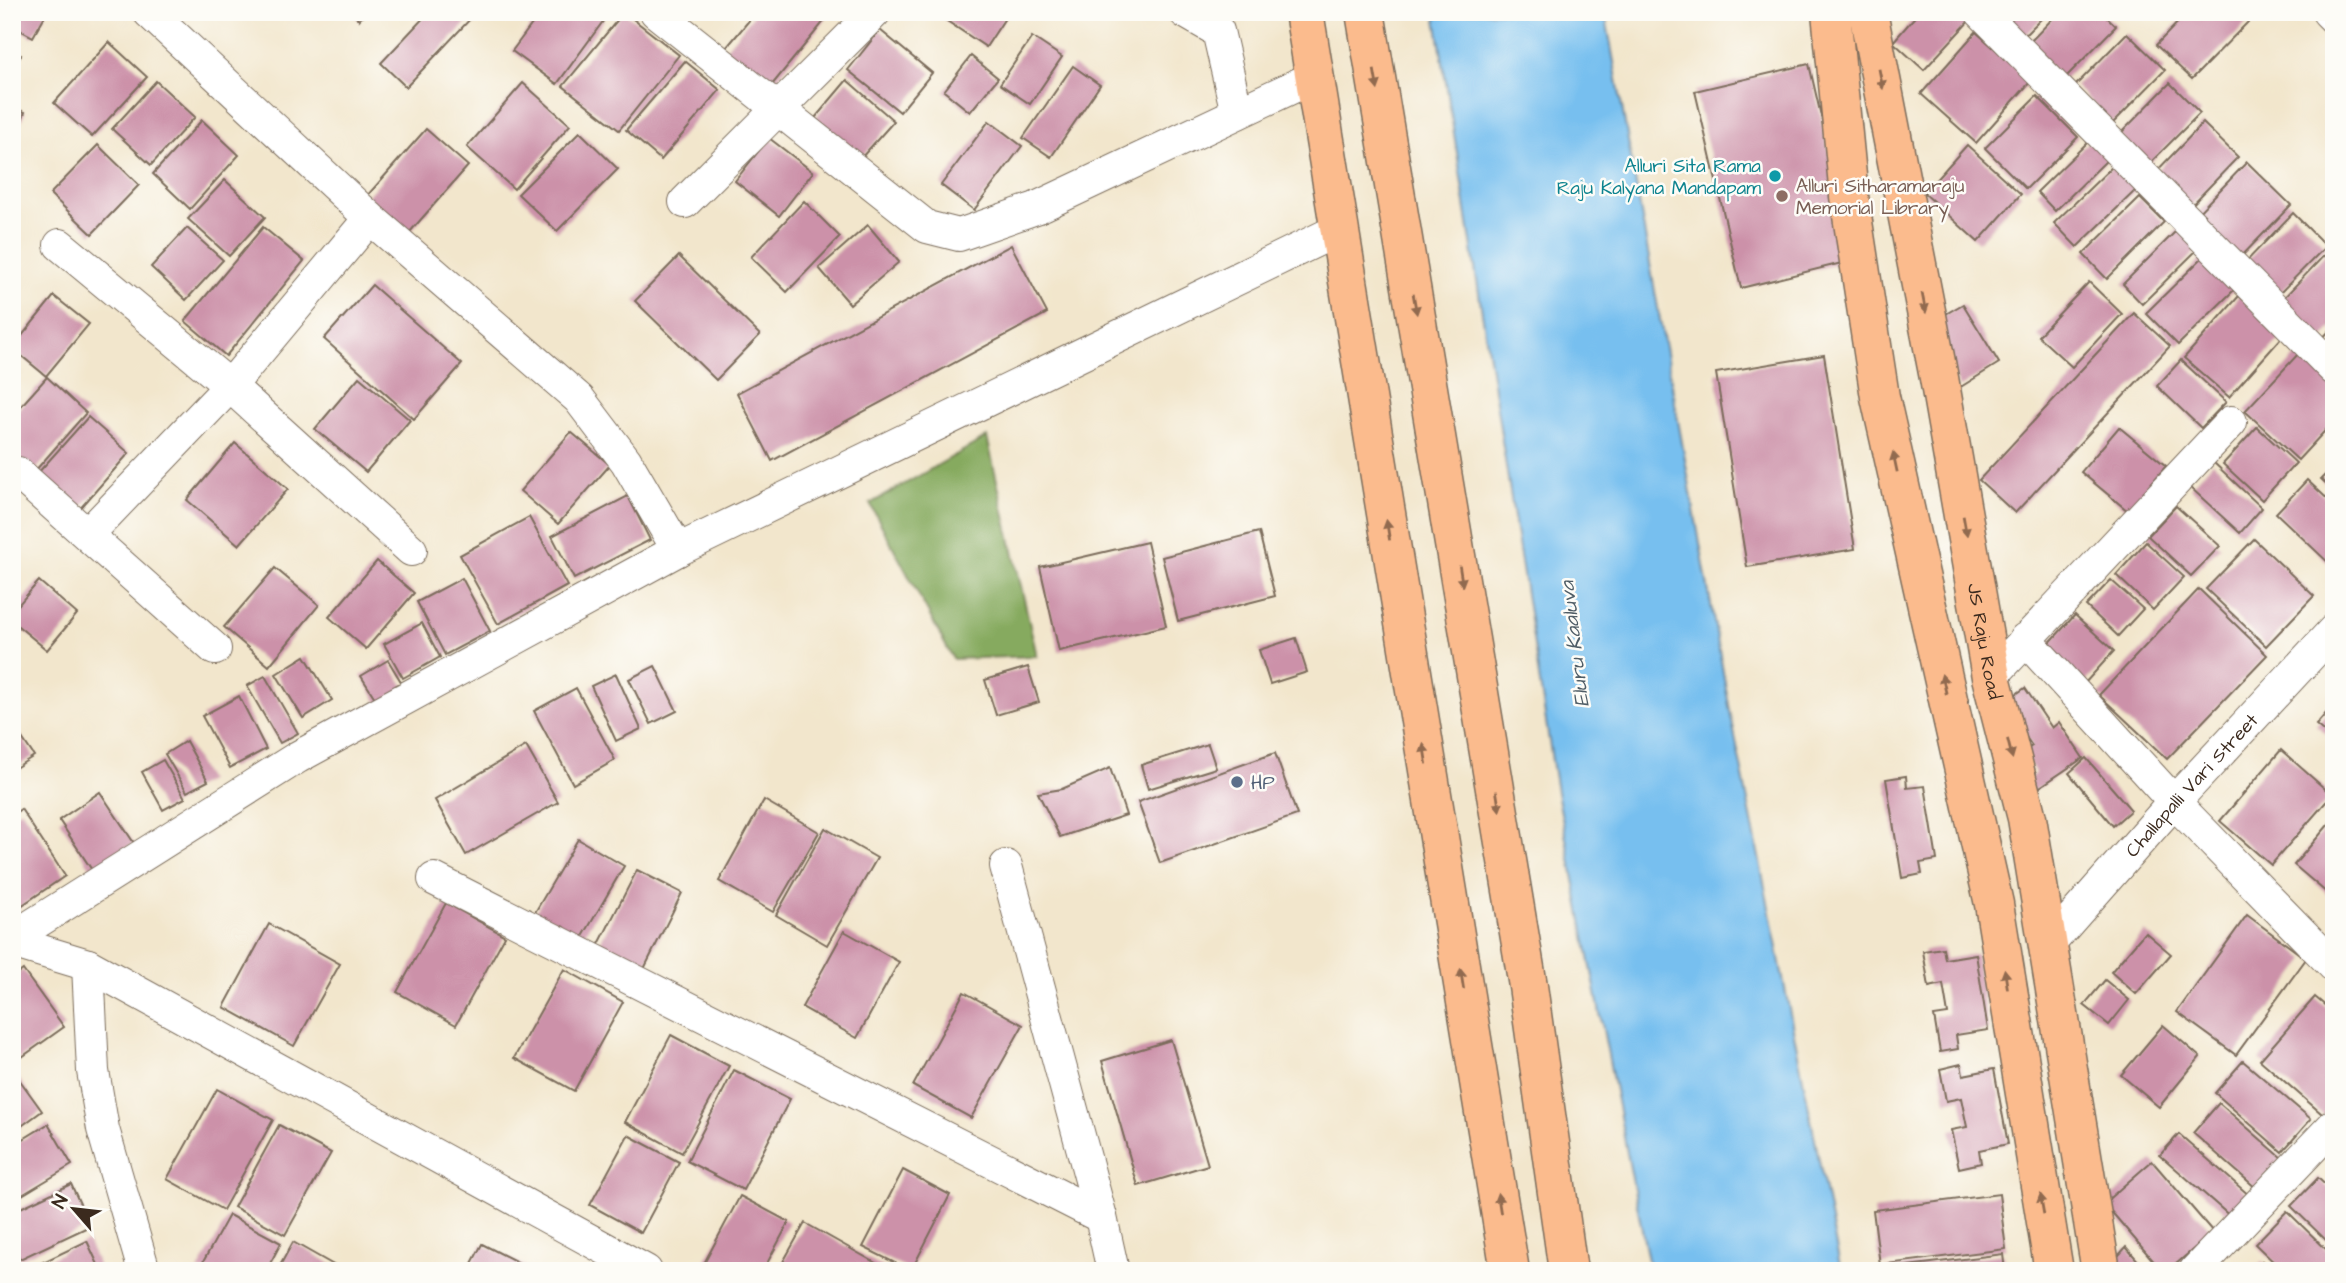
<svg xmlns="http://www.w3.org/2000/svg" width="2346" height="1283" viewBox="0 0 2346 1283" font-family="'Architects Daughter',sans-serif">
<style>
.forest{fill:#86aa5f;stroke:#606a3e;stroke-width:2}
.water{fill:#77bfef;stroke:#597486;stroke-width:2}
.building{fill:#cc91a9}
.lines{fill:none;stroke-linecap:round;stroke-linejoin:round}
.street-casing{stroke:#7b6c5b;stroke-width:34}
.primary-casing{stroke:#7b6c5b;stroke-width:41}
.street{stroke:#fff;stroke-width:32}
.primary{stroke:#fbbb8d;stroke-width:38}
.oneway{fill:#916b50}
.culture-dot{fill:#0f9aa8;stroke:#fdfcf7;stroke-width:2.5}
.education-dot{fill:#8d6e63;stroke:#fdfcf7;stroke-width:2.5}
.service-dot{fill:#5c6f8a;stroke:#fdfcf7;stroke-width:2.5}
.labels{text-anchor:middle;stroke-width:5;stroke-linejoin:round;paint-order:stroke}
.culture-label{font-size:19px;fill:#0d838f;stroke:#fdfcf7;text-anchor:end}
.education-label{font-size:19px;fill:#785e54;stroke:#fdfcf7;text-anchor:start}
.street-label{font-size:19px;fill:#3b2a1e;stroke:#fdfcf7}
.service-label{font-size:19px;fill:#4e5e75;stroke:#fdfcf7;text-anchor:start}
.water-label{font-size:21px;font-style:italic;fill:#505e67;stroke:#fdfcf7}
</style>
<rect width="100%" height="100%" fill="#fdfcf7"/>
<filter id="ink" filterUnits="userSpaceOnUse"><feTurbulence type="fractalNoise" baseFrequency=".0143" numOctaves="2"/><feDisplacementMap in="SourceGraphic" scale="14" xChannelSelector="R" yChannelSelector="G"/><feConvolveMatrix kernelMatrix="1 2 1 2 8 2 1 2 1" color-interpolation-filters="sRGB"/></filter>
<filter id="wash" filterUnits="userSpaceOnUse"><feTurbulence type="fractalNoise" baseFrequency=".00686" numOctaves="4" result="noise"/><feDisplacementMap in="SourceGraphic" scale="28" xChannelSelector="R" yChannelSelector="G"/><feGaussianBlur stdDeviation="1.57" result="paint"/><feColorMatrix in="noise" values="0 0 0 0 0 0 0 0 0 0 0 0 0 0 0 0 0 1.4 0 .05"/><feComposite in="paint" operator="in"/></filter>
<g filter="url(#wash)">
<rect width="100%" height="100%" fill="#f2e6cc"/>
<polygon class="forest" points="987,437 1037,656 953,659 870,504"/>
<polygon class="water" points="1435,12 1605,12 1730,711 1841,1271 1650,1271 1557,792"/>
<g id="blocks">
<g class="building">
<polygon points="12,12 47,12 33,37 12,26"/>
<polygon points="351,12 366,12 359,20"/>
<polygon points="429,12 475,14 406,87 381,63"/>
<polygon points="541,12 593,12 604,20 557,84 512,51"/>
<polygon points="624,12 679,55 619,130 563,86"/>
<polygon points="756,12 817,12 826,19 767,91 722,53"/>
<polygon points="945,12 1009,12 986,47 941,17"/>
<polygon points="1919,12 1962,12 1970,20 1924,70 1893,42"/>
<polygon points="2018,12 2048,12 2018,42 2003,28"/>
<polygon points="2059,12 2102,12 2116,26 2063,80 2027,45"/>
<polygon points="2188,12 2240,12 2249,21 2192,79 2156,45"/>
<polygon points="880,30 932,73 900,112 848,70"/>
<polygon points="1976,32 2031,81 1976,143 1921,94"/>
<polygon points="2127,33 2165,70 2113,123 2075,86"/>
<polygon points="1032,37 1062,57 1030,104 1000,84"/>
<polygon points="109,42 147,77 92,137 54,103"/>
<polygon points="12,51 21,55 12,73"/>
<polygon points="971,56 998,78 970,112 944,91"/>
<polygon points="685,61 720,90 661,160 626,130"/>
<polygon points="1809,64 1854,260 1741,288 1695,91"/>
<polygon points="1073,66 1100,85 1051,157 1023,138"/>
<polygon points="847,80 894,121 861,158 815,118"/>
<polygon points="156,81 195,117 151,165 112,129"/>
<polygon points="523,83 570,125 514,189 467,147"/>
<polygon points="2170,83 2200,113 2149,164 2119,135"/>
<polygon points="2037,96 2078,137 2026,189 1985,148"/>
<polygon points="12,107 25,112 12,144"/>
<polygon points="202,120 239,155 190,209 153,174"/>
<polygon points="989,121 1022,146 974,210 941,185"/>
<polygon points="2203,123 2238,157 2184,213 2150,178"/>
<polygon points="426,129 468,166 409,233 367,196"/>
<polygon points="580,132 618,169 557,231 518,194"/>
<polygon points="769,138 813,172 779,216 735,181"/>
<polygon points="2091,139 2109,158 2055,211 2037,192"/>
<polygon points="98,145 139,185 92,234 50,194"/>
<polygon points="1967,145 2021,194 1978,242 1924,193"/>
<polygon points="2247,162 2291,205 2237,261 2193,218"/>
<polygon points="2114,165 2137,189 2077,247 2054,223"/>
<polygon points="225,180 265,217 229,256 188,219"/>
<polygon points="2140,198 2164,222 2107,279 2083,254"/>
<polygon points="804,201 840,237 787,292 751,257"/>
<polygon points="2293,213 2326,246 2274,299 2241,267"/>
<polygon points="868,225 899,262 850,304 819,268"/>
<polygon points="263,227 304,261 226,356 185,321"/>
<polygon points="187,228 223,260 186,300 151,267"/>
<polygon points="2179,228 2199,248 2142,304 2123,284"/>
<polygon points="1011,245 1047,313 772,461 737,393"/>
<polygon points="2330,249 2334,252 2334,326 2316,345 2276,306"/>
<polygon points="679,256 760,335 716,380 635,301"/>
<polygon points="2202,258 2234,290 2178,345 2146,313"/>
<polygon points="2089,282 2122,314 2072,367 2038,336"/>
<polygon points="372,285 462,364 414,419 324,339"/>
<polygon points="54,296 89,324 46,376 12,348"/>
<polygon points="2239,296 2284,335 2229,397 2184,358"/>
<polygon points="1963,304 1999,363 1959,388 1939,318"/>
<polygon points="2134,313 2170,346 2015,513 1979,480"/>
<polygon points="2300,352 2334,383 2334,421 2298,460 2245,411"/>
<polygon points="1824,355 1855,549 1747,567 1716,373"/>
<polygon points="2181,360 2226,402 2201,428 2157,386"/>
<polygon points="47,377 86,413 35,471 12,451 12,416"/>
<polygon points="359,377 410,420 366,472 315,429"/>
<polygon points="88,417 129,453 78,511 37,474"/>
<polygon points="2119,427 2166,466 2128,511 2081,472"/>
<polygon points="2257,427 2296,463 2262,500 2223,464"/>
<polygon points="571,432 610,465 558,524 520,491"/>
<polygon points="235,443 288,489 239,545 187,500"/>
<polygon points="2213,462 2262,508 2240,533 2190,487"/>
<polygon points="2334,466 2334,491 2321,479"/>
<polygon points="2307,480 2334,505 2334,568 2276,513"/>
<polygon points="628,496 650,540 574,579 552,536"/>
<polygon points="2176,506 2220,546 2191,576 2148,536"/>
<polygon points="529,517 567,586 498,624 460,555"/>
<polygon points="1259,532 1275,596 1178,621 1162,557"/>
<polygon points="2254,539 2314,596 2266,646 2206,589"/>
<polygon points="1147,542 1166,626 1059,651 1040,567"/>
<polygon points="2146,542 2184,577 2153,610 2116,575"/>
<polygon points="377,561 414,593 366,649 329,617"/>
<polygon points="275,568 319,605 269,666 224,627"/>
<polygon points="462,578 490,631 445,655 417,602"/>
<polygon points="2111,580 2143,609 2118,636 2086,606"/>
<polygon points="39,581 77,614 47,650 12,621 12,612"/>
<polygon points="2199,589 2267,655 2167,759 2099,695"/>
<polygon points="2075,615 2114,651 2084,684 2044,649"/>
<polygon points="422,623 440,657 403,678 384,644"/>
<polygon points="1296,638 1307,672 1270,684 1259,650"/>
<polygon points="305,656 332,700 303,718 276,674"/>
<polygon points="388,660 406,690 380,706 361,676"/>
<polygon points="655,666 677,711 651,724 629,679"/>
<polygon points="1028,667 1039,702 996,715 985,680"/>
<polygon points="616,674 641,729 616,741 591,686"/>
<polygon points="265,676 298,733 280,743 247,686"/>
<polygon points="576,688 615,760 573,784 534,711"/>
<polygon points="2025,688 2052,728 2059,722 2083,758 2031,793 2024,782 2036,773 2022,753 2032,746 2003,703"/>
<polygon points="239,696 266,749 230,768 202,716"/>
<polygon points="2334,704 2334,740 2316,725"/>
<polygon points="12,723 34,756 12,770"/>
<polygon points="186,741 208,781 187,792 165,754"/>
<polygon points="1208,744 1216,768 1148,789 1141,765"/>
<polygon points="526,746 558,802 466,855 435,800"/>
<polygon points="2281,750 2332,795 2271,865 2220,821"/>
<polygon points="1275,753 1297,815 1160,863 1138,802"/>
<polygon points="2086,758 2131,810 2113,826 2069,773"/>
<polygon points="163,760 185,798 163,810 142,772"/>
<polygon points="1110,768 1126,815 1060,837 1038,793 1062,789"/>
<polygon points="1906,776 1907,788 1925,786 1937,860 1920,863 1922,874 1902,878 1886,779"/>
<polygon points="100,792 134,843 92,870 59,820"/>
<polygon points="764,800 819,832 773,912 719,881"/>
<polygon points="21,809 65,876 12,912 12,815"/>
<polygon points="2334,818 2334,899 2294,865"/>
<polygon points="825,828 877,858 827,945 776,915"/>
<polygon points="578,839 624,866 581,940 534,914"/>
<polygon points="637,870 682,893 644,969 598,946"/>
<polygon points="446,903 505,936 456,1025 397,992"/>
<polygon points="2247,915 2306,959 2236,1055 2177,1012"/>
<polygon points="269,924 340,964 294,1046 224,1007"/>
<polygon points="844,931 899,962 857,1038 802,1007"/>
<polygon points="2145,932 2171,954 2136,994 2111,972"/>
<polygon points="1943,948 1945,959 1976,954 1988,1030 1956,1035 1958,1049 1940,1052 1934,1016 1948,1014 1943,984 1929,987 1923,951"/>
<polygon points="564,969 623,1002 574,1091 514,1058"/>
<polygon points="23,970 64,1027 12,1064 12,978"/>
<polygon points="2105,980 2129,1000 2109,1025 2084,1005"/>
<polygon points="964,992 1023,1025 971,1118 913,1086"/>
<polygon points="2315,997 2334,1013 2334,1114 2329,1120 2260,1060"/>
<polygon points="2163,1025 2200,1057 2159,1107 2121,1075"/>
<polygon points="671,1035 729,1066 682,1153 625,1122"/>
<polygon points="1171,1040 1208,1165 1138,1186 1102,1061"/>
<polygon points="2243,1061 2311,1119 2282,1152 2215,1093"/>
<polygon points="1961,1064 1963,1075 1994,1069 2008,1144 1979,1150 1981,1163 1959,1168 1951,1130 1967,1127 1961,1098 1946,1101 1940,1069"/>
<polygon points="734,1070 790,1099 743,1190 687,1161"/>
<polygon points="19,1079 42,1111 12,1133 12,1083"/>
<polygon points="217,1089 273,1120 223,1210 167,1179"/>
<polygon points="2219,1103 2282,1158 2256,1188 2193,1133"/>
<polygon points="48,1124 72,1165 12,1201 12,1146"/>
<polygon points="279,1125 331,1153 285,1235 234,1207"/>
<polygon points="2179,1134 2250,1196 2231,1217 2160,1155"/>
<polygon points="628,1135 679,1162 641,1233 590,1205"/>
<polygon points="2152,1161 2213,1232 2168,1271 2162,1271 2104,1203"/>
<polygon points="903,1170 950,1195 911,1271 863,1247"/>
<polygon points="2318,1178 2334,1193 2334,1248 2291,1206"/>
<polygon points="71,1184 90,1226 20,1259 12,1242 12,1212"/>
<polygon points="1999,1194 2006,1249 1880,1265 1873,1210"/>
<polygon points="740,1196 789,1222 763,1271 700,1271"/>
<polygon points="2287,1211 2334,1257 2334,1271 2283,1271 2255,1244"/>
<polygon points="229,1215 281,1243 266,1271 198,1271"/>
<polygon points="805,1223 890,1271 778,1271"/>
<polygon points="87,1241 101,1271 44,1271 41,1263"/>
<polygon points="293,1242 344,1271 277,1271"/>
<polygon points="482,1244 535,1271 468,1271"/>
<polygon points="2126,1247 2147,1271 2105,1271"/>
<polygon points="2003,1254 2005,1271 1884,1271 1884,1269"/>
<polygon points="2262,1261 2272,1271 2253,1271"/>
</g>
</g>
</g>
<g filter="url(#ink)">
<use href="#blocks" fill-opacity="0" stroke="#7b6c5b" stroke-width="2"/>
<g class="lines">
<g class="street-casing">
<g id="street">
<polyline points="149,12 370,218 579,399 626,461 678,550"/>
<polyline points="656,12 927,227 959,235 1036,208 1314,77"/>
<polyline points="1185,12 1218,31 1237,113"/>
<polyline points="1981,12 2334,369"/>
<polyline points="2328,12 2334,18"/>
<polyline points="685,202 875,12"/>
<polyline points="60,245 230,386 411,550"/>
<polyline points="18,473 215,649"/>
<polyline points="88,534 230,386 370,218"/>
<polyline points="2025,639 2174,802 2334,966"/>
<polyline points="1991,677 2231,422"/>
<polyline points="1006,866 1101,1217 1113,1271"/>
<polyline points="434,879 1101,1217"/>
<polyline points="12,938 298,757 678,550 1338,230"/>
<polyline points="12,942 88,965 646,1271"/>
<path id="s1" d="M2050,943L2174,802L2334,630"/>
<polyline points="88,965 93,1071 103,1129 144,1271"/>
<polyline points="2195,1271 2334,1125"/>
</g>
</g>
<g class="primary-casing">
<g id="primary">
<polyline points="1304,12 1510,1271"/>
<polyline points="1365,12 1528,986 1568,1271"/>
<polyline points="1831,12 1849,196 1880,397 1994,904 2054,1271"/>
<path id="s2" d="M1868,12L1939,378L1991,677L2027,818L2101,1271"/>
</g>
</g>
<use href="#street" class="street"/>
<use href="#primary" class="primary"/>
</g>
<defs><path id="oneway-solid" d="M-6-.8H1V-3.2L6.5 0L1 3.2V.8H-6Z" transform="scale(1.75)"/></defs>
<g class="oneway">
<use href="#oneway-solid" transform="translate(1881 79) rotate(79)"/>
<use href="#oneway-solid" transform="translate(1376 80) rotate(80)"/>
<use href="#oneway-solid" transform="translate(1924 303) rotate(79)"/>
<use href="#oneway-solid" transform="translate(1415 304) rotate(80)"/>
<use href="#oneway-solid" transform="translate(1895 462) rotate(-102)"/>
<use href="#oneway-solid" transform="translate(1965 526) rotate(80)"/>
<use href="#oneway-solid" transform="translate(1388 530) rotate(-99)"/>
<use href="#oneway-solid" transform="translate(1461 576) rotate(81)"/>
<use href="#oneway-solid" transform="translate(1944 684) rotate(-103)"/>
<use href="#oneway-solid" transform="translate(2010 749) rotate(76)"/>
<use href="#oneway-solid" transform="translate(1425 754) rotate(-99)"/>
<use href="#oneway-solid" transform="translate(1498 801) rotate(81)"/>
<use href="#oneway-solid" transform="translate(1462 979) rotate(-99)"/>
<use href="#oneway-solid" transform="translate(2006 979) rotate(-99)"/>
<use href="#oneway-solid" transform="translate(1499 1203) rotate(-99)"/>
<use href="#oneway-solid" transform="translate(2042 1204) rotate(-100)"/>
</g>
</g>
<circle class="culture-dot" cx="1775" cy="176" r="7"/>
<circle class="education-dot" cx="1782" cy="196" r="7"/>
<circle class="service-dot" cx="1237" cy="782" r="7"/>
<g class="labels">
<g class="culture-label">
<text x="1761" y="172">Alluri Sita Rama<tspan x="1761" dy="22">Raju Kalyana Mandapam</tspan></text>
</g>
<g class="education-label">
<text x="1796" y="192">Alluri Sitharamaraju<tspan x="1796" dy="22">Memorial Library</tspan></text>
</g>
<g class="street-label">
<text dy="7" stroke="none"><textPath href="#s2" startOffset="640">JS Raju Road</textPath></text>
<text dy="7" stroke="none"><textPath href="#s1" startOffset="212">Challapalli Vari Street</textPath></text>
</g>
<g class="service-label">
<text x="1251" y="789">HP</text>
</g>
<g class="water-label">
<text transform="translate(1574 644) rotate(-97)" y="7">Eluru Kaaluva</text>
</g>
</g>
<rect width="2346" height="1283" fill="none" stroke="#fdfcf7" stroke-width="42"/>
<g transform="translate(74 1209) rotate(298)" stroke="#fdfcf7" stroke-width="5" paint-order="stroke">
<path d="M0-5L12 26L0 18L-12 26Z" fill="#3b2a1e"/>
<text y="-10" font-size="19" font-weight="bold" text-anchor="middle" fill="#3b2a1e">N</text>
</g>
</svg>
